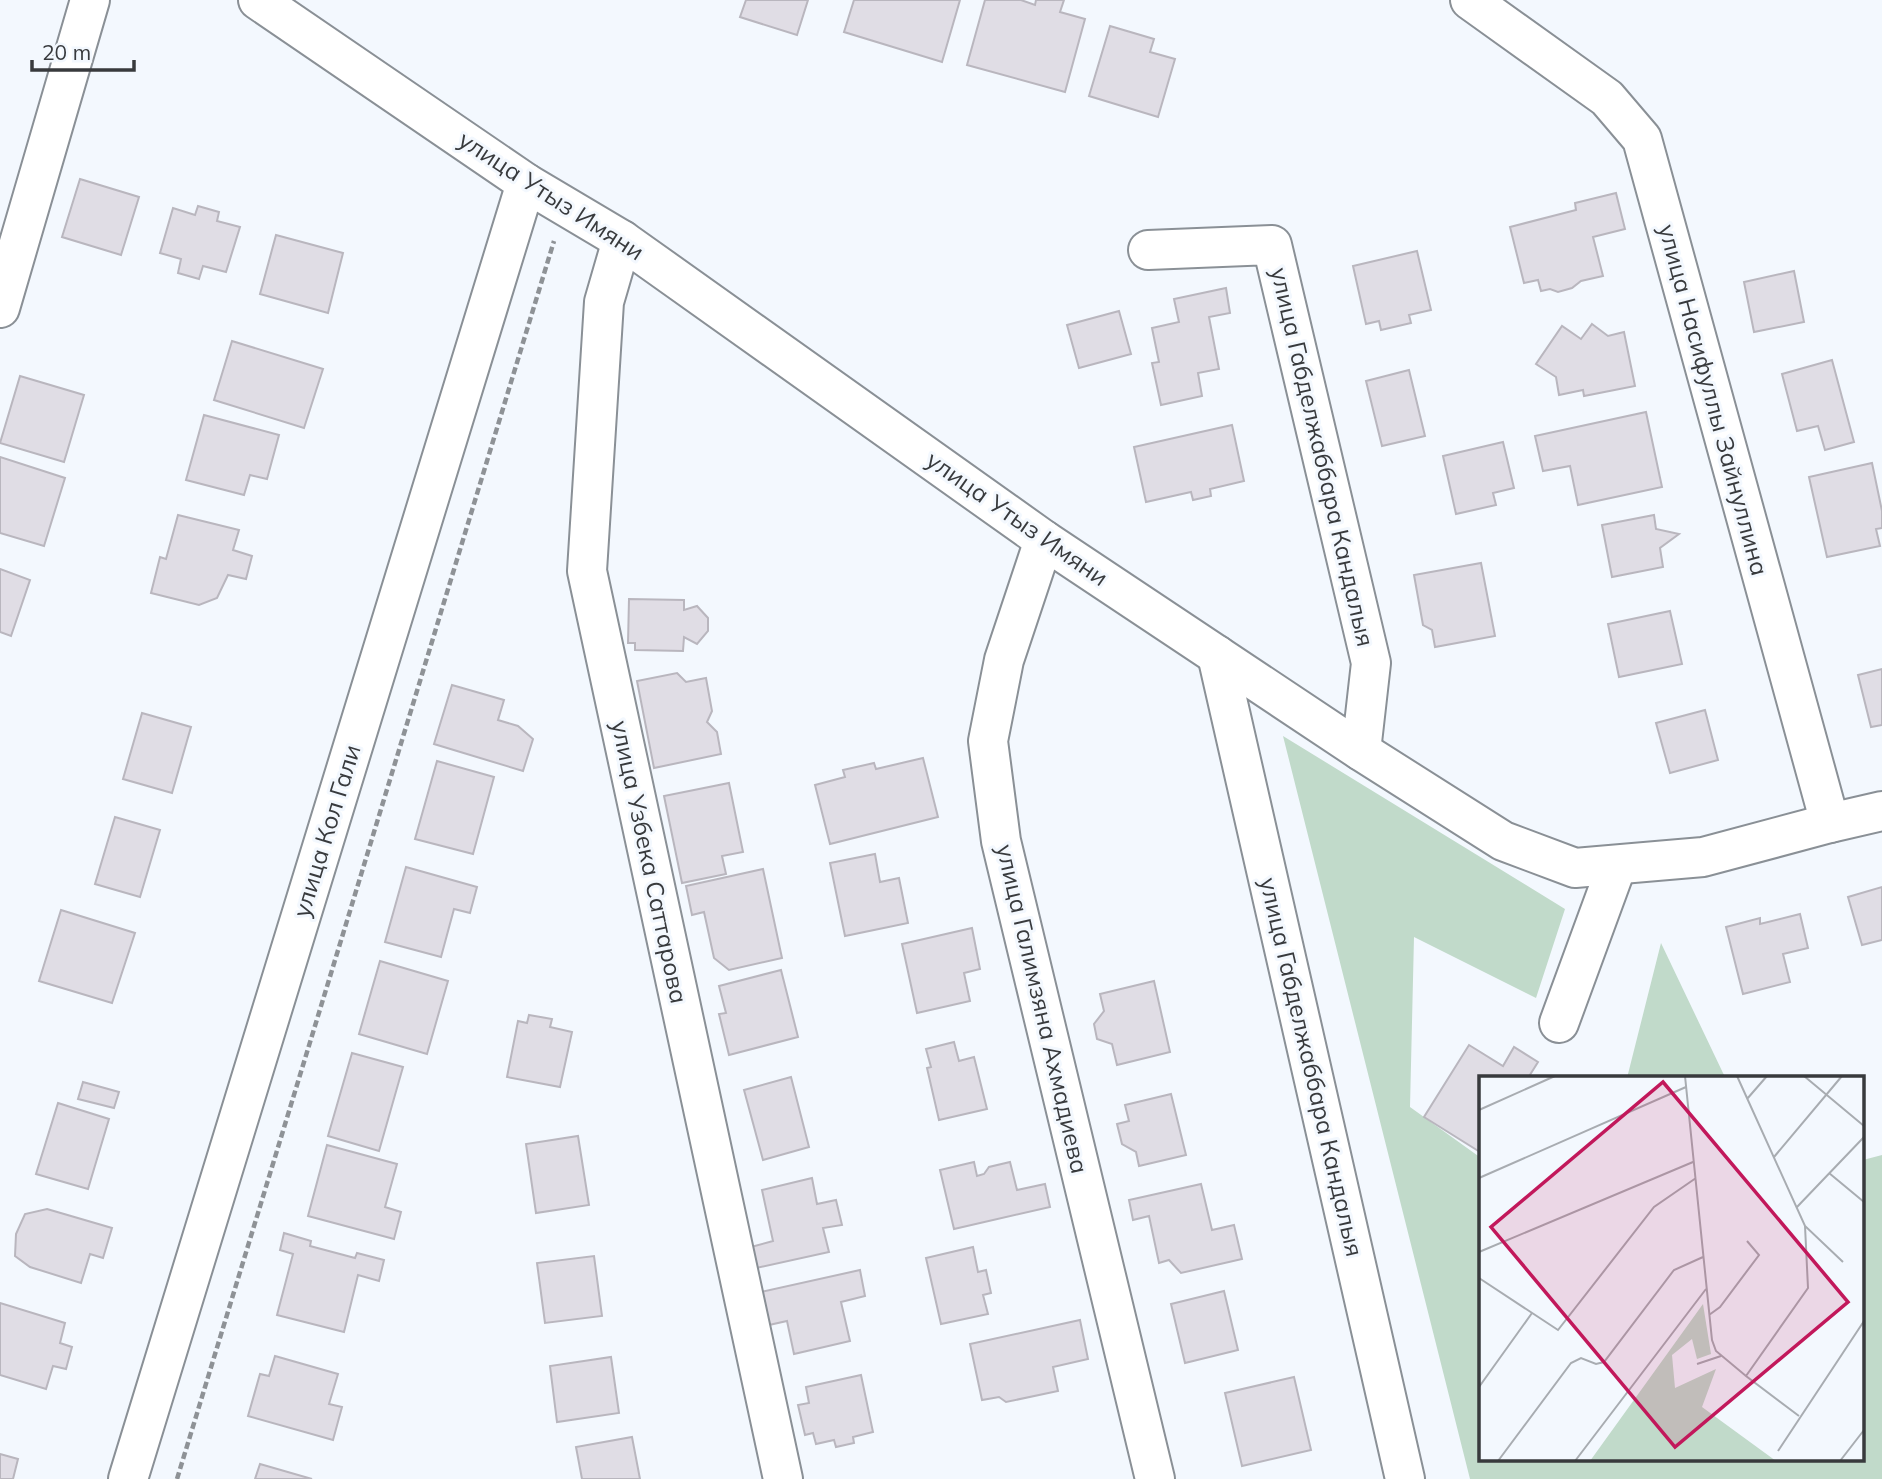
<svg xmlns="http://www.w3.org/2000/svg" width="1882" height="1479" viewBox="0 0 1882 1479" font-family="Mulish,sans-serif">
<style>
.green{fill:#c1daca}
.building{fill:#e0dde5;stroke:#b9b6be;stroke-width:2}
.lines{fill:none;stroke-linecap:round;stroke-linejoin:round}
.street-casing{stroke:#8a9096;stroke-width:42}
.secondary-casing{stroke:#8a9096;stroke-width:42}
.path{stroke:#8e9296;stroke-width:4.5;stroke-dasharray:7 3.5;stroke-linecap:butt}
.street{stroke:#fff;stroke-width:38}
.secondary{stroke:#fff;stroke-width:38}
.labels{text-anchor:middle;stroke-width:6;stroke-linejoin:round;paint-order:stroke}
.street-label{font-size:24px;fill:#383a3d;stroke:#f3f8fe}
.inset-road{fill:none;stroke:#a8acb1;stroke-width:2}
.view{fill:#c2185b;fill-opacity:0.15;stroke:#c2185b;stroke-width:3.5}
.inset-edge{fill:none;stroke:#383a3d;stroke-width:3.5}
</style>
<rect width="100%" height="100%" fill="#f3f8fe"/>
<g class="green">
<polygon points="1283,736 1565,909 1536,998 1414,937 1410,1107 1481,1158 1481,1460 1863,1460 1863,1160 1882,1155 1882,1479 1470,1479"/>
<polygon points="1661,943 1723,1073 1726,1078 1627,1078"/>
</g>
<g class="building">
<polygon points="746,0 808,0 797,35 740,17"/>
<polygon points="854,0 960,0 942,62 844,32"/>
<polygon points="985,0 1021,0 1035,5 1036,0 1064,0 1060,12 1085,19 1065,92 967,65"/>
<polygon points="1110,26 1154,39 1150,52 1175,59 1158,117 1089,96"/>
<polygon points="80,179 139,197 121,255 62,237"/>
<polygon points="1616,193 1625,229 1593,237 1603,276 1581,281 1572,288 1558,292 1550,289 1541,291 1538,280 1524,283 1510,227 1576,210 1575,203"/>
<polygon points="198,206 219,212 217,221 240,227 226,272 203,266 199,279 178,273 181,259 160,253 173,208 195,215"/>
<polygon points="276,235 343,253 328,313 260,294"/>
<polygon points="1417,251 1431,310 1409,315 1411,323 1381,330 1379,321 1366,324 1353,266"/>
<polygon points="1794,271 1804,322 1754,332 1744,282"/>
<polygon points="1226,288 1230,313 1209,317 1219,369 1198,373 1202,396 1161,405 1152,363 1159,362 1152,328 1179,322 1174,299"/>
<polygon points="1119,311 1131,354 1079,368 1067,325"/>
<polygon points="1592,324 1608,336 1624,332 1635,386 1584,396 1583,390 1559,395 1556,377 1536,364 1562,326 1581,339"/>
<polygon points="232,341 323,369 304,428 214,400"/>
<polygon points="1832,360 1854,442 1825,450 1818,426 1797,431 1782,374"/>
<polygon points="1409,370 1425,436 1382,446 1366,381"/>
<polygon points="20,376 84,395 64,462 0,443"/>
<polygon points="1646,412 1662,487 1578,505 1570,466 1543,471 1535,436"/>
<polygon points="204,415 279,435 267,479 250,475 244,495 186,480"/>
<polygon points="1232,425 1244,481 1210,489 1211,496 1193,500 1191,492 1146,502 1134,447"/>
<polygon points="1503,442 1514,488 1493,493 1496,505 1456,514 1443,456"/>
<polygon points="0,457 65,478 44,546 0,533"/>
<polygon points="1872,463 1882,511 1882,528 1876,529 1880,546 1827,557 1809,477"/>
<polygon points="178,515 239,530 233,550 252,556 246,579 228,575 217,598 199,605 151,593 160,557 166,559"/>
<polygon points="1654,515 1656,529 1679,534 1660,548 1663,567 1612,577 1602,525"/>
<polygon points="1481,563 1495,636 1435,647 1432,630 1423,625 1414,575"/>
<polygon points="0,569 30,580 11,636 0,632"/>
<polygon points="629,599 684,600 684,610 697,606 708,618 708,631 697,644 684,637 683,651 635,650 635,643 628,643"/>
<polygon points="1670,611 1682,664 1619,677 1608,624"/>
<polygon points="1882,669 1882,725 1871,727 1858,675"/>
<polygon points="677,673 686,682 706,678 712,711 707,722 717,732 721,754 654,768 637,681"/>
<polygon points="452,685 504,700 498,720 518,726 533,739 523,771 434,744"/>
<polygon points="1705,710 1718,760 1670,773 1656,723"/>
<polygon points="142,713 191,727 172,793 123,779"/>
<polygon points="923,758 938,817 830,844 815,785 845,777 843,770 874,763 876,769"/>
<polygon points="437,761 494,777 473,854 415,839"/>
<polygon points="729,783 743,852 722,856 726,874 682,883 664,796"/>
<polygon points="115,817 160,830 140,897 95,884"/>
<polygon points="875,854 880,882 899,878 908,923 845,936 830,863"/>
<polygon points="406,867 477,887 470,913 454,909 441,957 385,942"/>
<polygon points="763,869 782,958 729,970 714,958 704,912 692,915 686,886"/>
<polygon points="1882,887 1882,940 1862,945 1848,897"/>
<polygon points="61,910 135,933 112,1003 39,981"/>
<polygon points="1800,914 1808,948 1783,954 1790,982 1743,994 1726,927 1760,918 1760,924"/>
<polygon points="972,928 980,969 964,973 970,1001 917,1013 902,944"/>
<polygon points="380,961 448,981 427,1054 359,1034"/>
<polygon points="781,970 798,1037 729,1055 719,1014 726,1013 719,986"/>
<polygon points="1154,981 1170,1052 1117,1065 1112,1044 1097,1039 1094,1024 1104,1011 1100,994"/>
<polygon points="529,1015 552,1019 550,1027 572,1032 560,1087 507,1077 518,1021 527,1023"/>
<polygon points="954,1042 959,1061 974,1057 987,1109 939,1120 927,1068 931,1067 926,1049"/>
<polygon points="1469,1045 1503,1066 1514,1047 1538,1062 1528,1078 1481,1078 1480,1152 1424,1117"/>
<polygon points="352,1053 403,1067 379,1151 328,1136"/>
<polygon points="791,1077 809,1147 763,1160 744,1090"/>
<polygon points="83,1082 119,1092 114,1108 78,1099"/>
<polygon points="1171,1094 1186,1155 1139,1166 1136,1152 1122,1144 1117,1124 1129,1121 1125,1105"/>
<polygon points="58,1103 109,1119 88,1189 36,1174"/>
<polygon points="578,1136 589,1205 536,1213 526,1144"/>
<polygon points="327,1145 397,1164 385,1207 401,1212 394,1239 308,1216"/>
<polygon points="974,1162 977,1176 984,1174 989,1167 1010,1162 1017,1190 1045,1184 1050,1207 954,1229 940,1170"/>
<polygon points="812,1178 817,1204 836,1200 842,1225 823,1228 829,1252 756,1268 751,1247 773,1241 762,1190"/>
<polygon points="1201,1184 1212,1230 1234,1225 1242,1259 1181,1273 1169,1260 1159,1263 1149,1216 1133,1220 1129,1200"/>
<polygon points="47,1209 112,1228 103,1258 90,1254 81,1283 30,1267 15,1256 16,1234 25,1214"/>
<polygon points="284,1233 311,1241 310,1246 355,1258 357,1253 384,1260 379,1281 358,1275 344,1332 277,1315 293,1254 280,1250"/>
<polygon points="973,1247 978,1272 986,1270 991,1293 983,1295 988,1314 941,1324 926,1258"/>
<polygon points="594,1256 602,1316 545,1323 537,1263"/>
<polygon points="860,1270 865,1296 841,1302 850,1341 794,1354 787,1321 769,1325 761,1292"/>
<polygon points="1224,1291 1238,1350 1185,1363 1171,1304"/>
<polygon points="0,1303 65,1323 60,1343 72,1347 66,1369 53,1366 46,1389 0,1375"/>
<polygon points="1080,1320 1088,1359 1053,1367 1058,1391 1006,1402 999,1397 982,1400 970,1344"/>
<polygon points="275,1356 338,1374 329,1404 342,1407 333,1440 248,1416 260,1374 269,1376"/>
<polygon points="611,1357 619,1413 557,1422 550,1366"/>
<polygon points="861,1375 873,1432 853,1437 854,1443 836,1447 834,1440 816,1444 813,1433 805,1435 798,1405 809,1403 806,1387"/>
<polygon points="1294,1377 1311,1450 1242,1466 1225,1393"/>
<polygon points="632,1437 640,1479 582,1479 576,1447"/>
<polygon points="0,1454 18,1459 13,1479 0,1479"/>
<polygon points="260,1464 312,1479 255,1479"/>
</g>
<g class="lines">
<g class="street-casing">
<g id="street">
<polyline points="1470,0 1607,98 1642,139 1830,823 1882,811"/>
<polyline points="526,183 622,240 1044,540 1361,751 1503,841 1575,868 1703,857 1830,823"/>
<polyline points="622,240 604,302 587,571 783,1479"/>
<polyline points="1148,250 1272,245 1371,663 1361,751"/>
<polyline points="0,308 90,0"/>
<polyline points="1044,540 1004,660 988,741 1001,841 1155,1479"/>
<polyline points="1217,655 1405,1479"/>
<polyline points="1559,1023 1617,865"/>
</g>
</g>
<g class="secondary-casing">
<polyline id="secondary" points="128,1479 526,183 258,0"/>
</g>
<polyline class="path" points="177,1479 554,241"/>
<use href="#street" class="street"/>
<use href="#secondary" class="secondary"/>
</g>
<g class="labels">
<g class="street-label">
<text transform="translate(551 196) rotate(33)" y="8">улица Утыз Имяни</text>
<text transform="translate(1713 400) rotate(75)" y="8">улица Насифуллы Зайнуллина</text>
<text transform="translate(1322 457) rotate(77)" y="8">улица Габделжаббара Кандалыя</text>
<text transform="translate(1017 519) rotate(35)" y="8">улица Утыз Имяни</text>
<text transform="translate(327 831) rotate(-73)" y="8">улица Кол Гали</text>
<text transform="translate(649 862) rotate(78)" y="8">улица Узбека Саттарова</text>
<text transform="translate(1042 1009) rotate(77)" y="8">улица Галимзяна Ахмадиева</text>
<text transform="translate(1311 1067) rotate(77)" y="8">улица Габделжаббара Кандалыя</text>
</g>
</g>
<g transform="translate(1479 1076)">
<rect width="385" height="385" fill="#f3f8fe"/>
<path d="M224,228L232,278L218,283L213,263L193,279L196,312L237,293L223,331L297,385H111Z" fill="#c1daca"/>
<path class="inset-road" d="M206,0L233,264L237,275L267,300M258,0L326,150L364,186M325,0L385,50M268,23L288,0M0,34L76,0M295,81L363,0M350,97L385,126M0,102L207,11M318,131L385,61M0,176L214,86M0,202L79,254L175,131L217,102M230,239L241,231L280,179L268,165M218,288L242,280M0,311L53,237M320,340L267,300L329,212L326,150M299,375L385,245M19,385L92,287L102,282L117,288L125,286L195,194L224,181M96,385L227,213M361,385L385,354"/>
<path class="view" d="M184,6L369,226L196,371L12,151Z"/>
<rect width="385" height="385" class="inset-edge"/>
</g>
<path d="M32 60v10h102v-10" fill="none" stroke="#383a3d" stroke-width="3.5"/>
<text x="42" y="60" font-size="21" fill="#383a3d" stroke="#f3f8fe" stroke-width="5" paint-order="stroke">20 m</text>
</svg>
